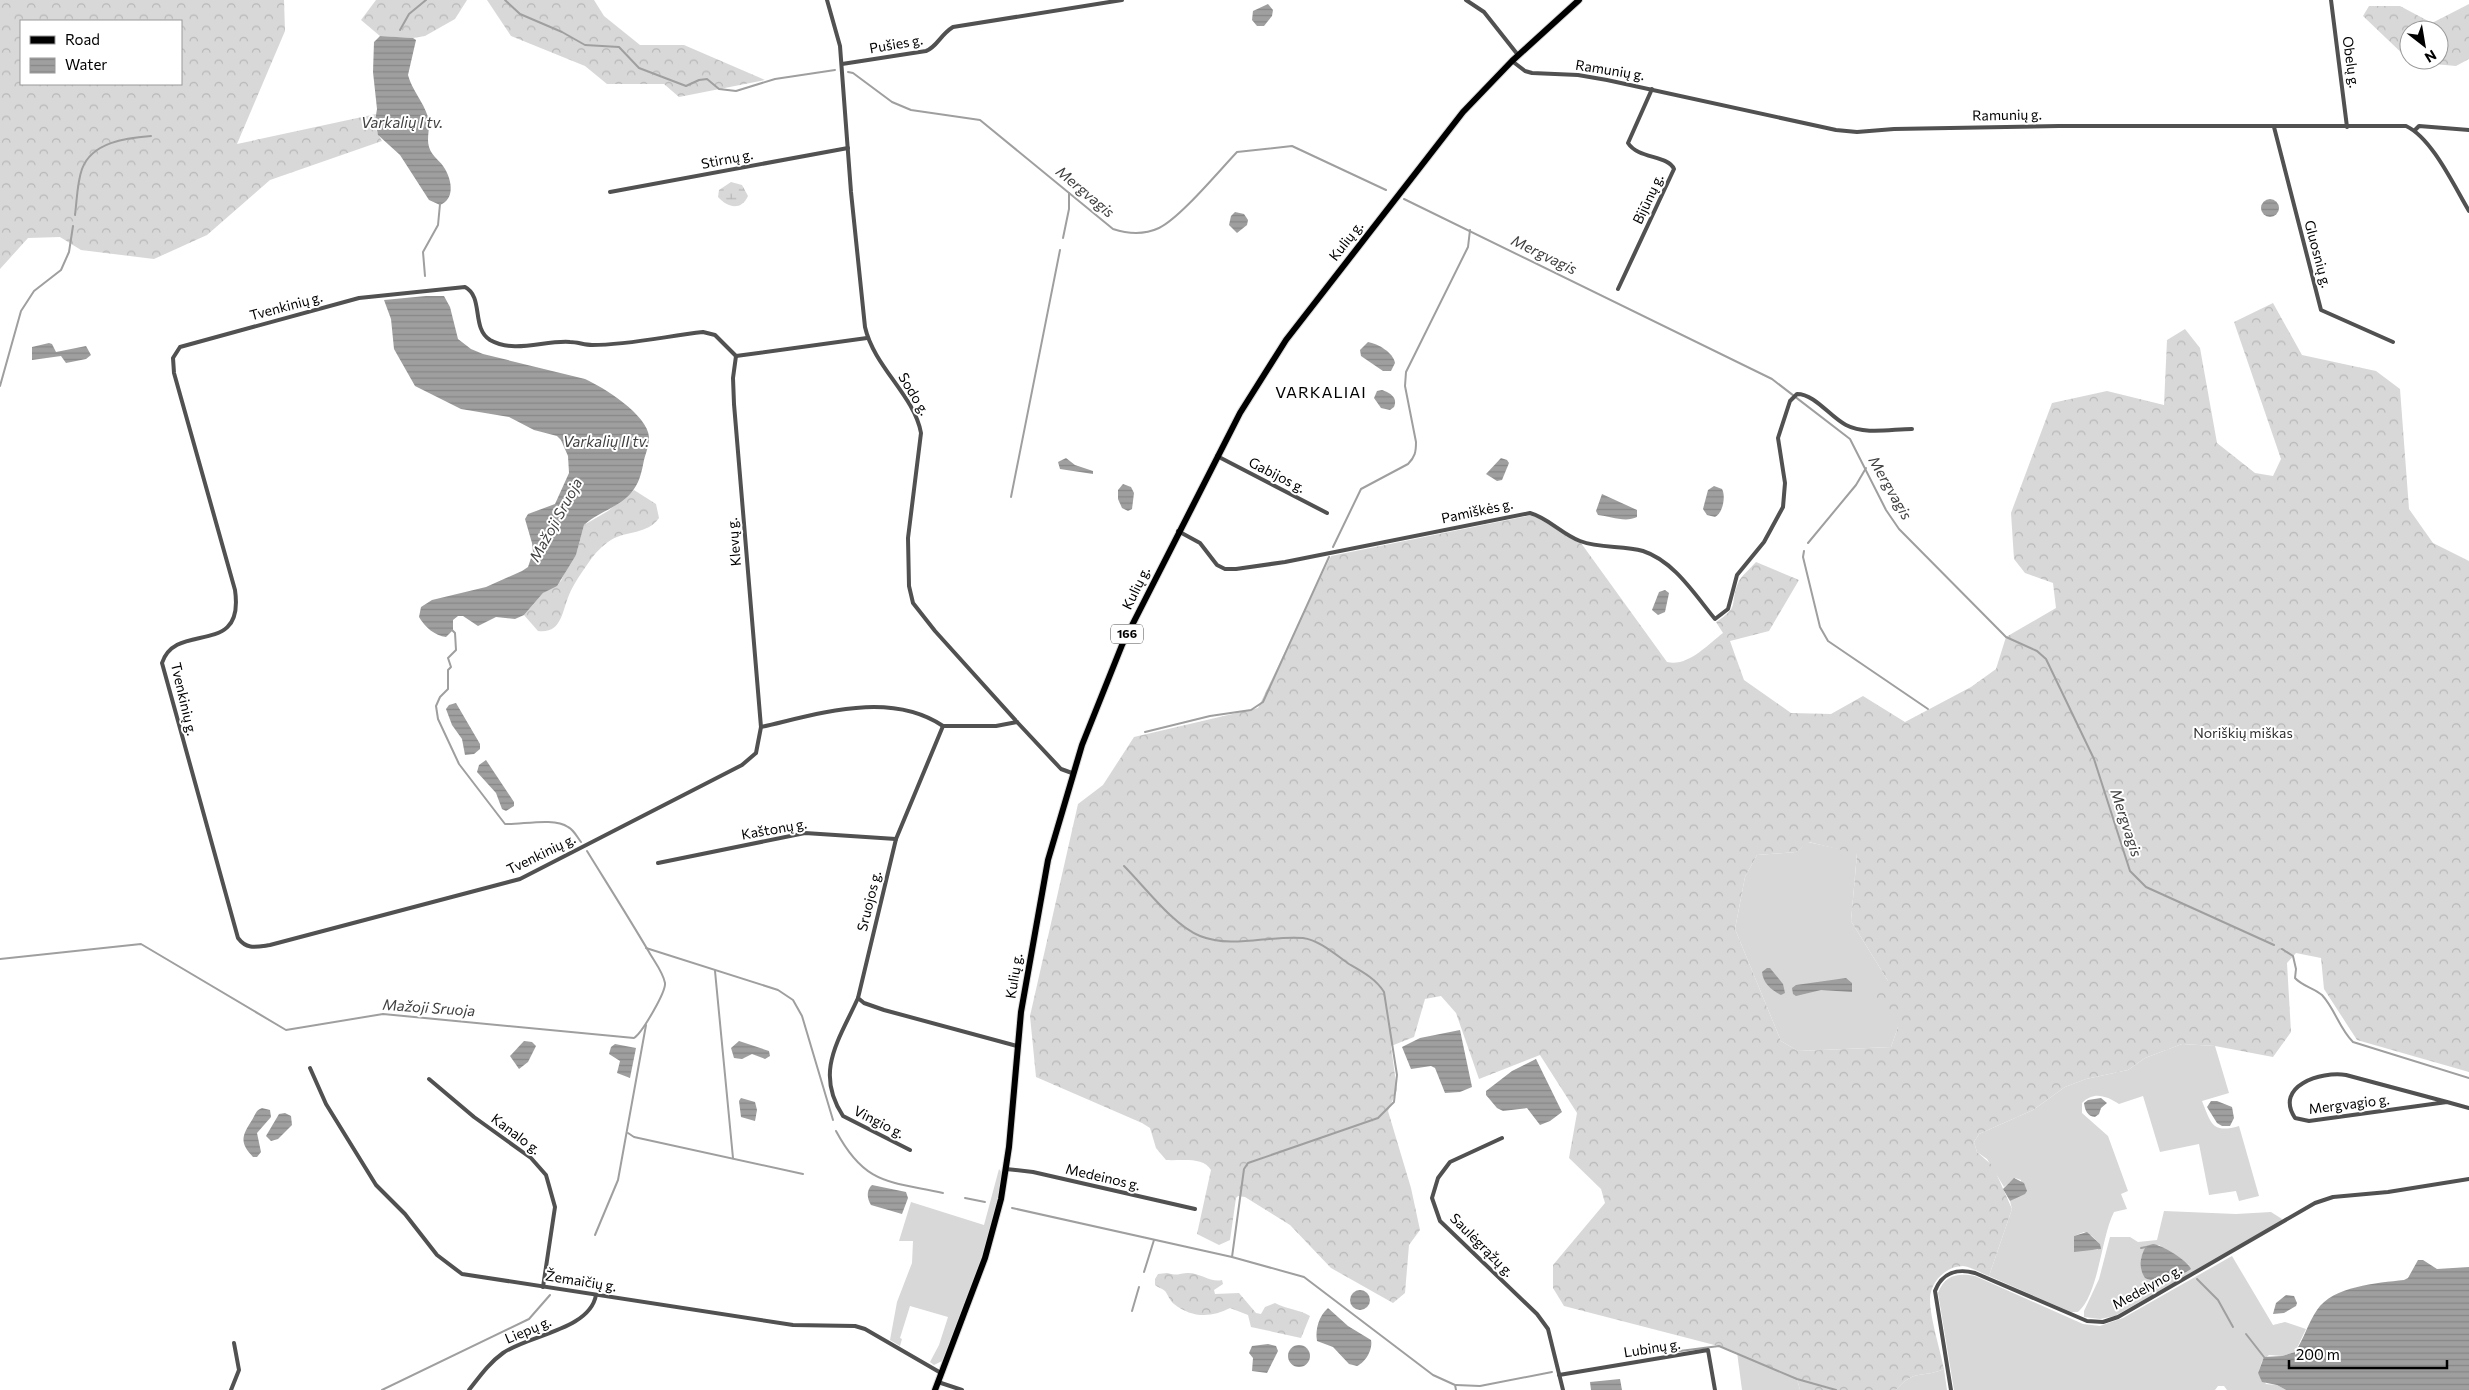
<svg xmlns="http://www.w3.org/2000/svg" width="2469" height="1390" viewBox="0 0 2469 1390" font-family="Commissioner,sans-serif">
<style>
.grass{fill:#d8d8d8;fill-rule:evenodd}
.forest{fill:url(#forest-crowns);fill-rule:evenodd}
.wetland{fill:url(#wetland-marsh)}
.water{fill:url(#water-rules)}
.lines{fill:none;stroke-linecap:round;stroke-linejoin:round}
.stream{stroke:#9f9f9f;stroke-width:2}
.primary-casing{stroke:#dbdbdb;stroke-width:8}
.street{stroke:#515151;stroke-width:4}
.primary{stroke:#000;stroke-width:6}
.labels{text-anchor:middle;stroke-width:4;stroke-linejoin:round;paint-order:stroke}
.shield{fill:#fff;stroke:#4c4c4c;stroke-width:1}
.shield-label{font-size:12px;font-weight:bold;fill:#000}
.street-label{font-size:14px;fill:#000;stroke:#fff}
.park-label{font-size:14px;fill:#2f2f2f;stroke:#fff}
.water-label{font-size:15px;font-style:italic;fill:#404040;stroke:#fff}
.quarter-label{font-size:16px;letter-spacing:1px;fill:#000;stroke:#fff}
</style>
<defs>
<pattern id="forest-crowns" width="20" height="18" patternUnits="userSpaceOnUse" patternTransform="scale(1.25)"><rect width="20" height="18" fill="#d8d8d8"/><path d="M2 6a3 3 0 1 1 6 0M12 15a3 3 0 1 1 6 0" fill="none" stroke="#b8b8b8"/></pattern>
<pattern id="wetland-marsh" width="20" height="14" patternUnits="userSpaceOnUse" patternTransform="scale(1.25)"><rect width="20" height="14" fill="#d8d8d8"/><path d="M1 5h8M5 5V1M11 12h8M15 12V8" fill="none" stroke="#b8b8b8"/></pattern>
<pattern id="water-rules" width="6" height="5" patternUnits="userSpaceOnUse" patternTransform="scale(1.25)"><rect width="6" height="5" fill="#9f9f9f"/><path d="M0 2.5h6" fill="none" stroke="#878787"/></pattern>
</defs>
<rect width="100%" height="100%" fill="#fff"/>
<g class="grass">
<polygon points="1808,842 1857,853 1851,921 1888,981 1898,1027 1891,1047 1798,1051 1781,1041 1735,929 1745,877 1757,855 1796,852"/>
<path d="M2182,1044L2215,1046L2229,1093L2202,1101C2211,1123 2212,1134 2239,1126L2259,1196L2239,1201L2236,1191L2209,1195L2199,1144L2160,1152L2143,1096L2119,1104C2106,1096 2094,1091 2082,1103V1113L2108,1136L2128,1191L2121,1194L2127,1209L2114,1212C2101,1237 2099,1294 2078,1312H2071L1989,1276L2012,1209L2010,1201L2021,1195V1180L2015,1178L2004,1187L1987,1159L1977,1152L1974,1142L1979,1134L2033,1110L2065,1087L2086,1079L2128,1070L2145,1058ZM2084,1232L2092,1236L2100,1244L2098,1250H2074V1236Z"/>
<path d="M999,1169L1002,1173C994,1238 967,1300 942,1361L934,1365L930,1362L939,1345L948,1317L910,1306L900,1338L902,1339L900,1346L890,1340L897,1302L912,1263L913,1241H899L911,1202L984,1225Z"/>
<path d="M2164,1211L2236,1214L2271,1212L2282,1219L2281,1222L2115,1316L2100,1319L2084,1317V1311L2099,1279L2110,1237H2130L2138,1242L2157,1240ZM2159,1245L2189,1265L2141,1259L2146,1246Z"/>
<path d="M2232,1256L2273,1325L2285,1322L2306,1329L2295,1352L2282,1356L2269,1355L2262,1361L2258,1373L2266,1384L2277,1385L2286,1390H2227L2224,1386H2218L2215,1390H1954L1938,1293C1945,1275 1957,1273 1975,1276L2083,1324L2100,1326L2123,1318Z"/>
<polygon points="1737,1352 1797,1379 1800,1390 1742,1390"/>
<path d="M1944,1369L1947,1390H1896C1915,1368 1921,1379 1944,1369Z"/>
</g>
<g class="forest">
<path d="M0,0H284L285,31L237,144L376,114C374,124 376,133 382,141L270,180L207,235L154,259L81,250L60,237L28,238L0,269ZM21,21H181V84H21Z"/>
<polygon points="376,0 467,0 455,19 425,36 413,38 380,36 361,20"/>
<polygon points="487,0 594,0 604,16 640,45 684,45 765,80 679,97 664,84 607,84 585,66 511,36"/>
<polygon points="2469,4 2469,59 2456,66 2412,62 2409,60 2439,60 2439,30 2409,30 2409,60 2363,16 2369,6 2400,6 2432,23"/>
<path d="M2273,303L2302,355L2376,371L2400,389L2409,509L2433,543L2469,561V1072L2357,1040L2324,989L2321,958L2296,953L2287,963L2291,1032L2273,1057L2215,1046L2182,1044L2145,1058L2128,1070L2086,1079L2065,1087L2033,1110L1979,1134L1974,1142L1977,1152L1993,1166L2012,1209L1989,1276C1981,1273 1971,1267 1963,1266C1946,1266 1930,1282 1930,1299C1930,1318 1940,1349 1944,1369C1921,1379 1915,1368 1896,1390H1800L1797,1379L1726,1348L1564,1306L1553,1288V1265L1605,1203L1601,1189L1569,1158L1577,1113L1540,1055L1479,1079L1456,1013L1441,996L1425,999L1414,1037L1391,1046L1397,1090L1388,1111L1411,1188L1420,1230L1409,1245L1405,1293L1393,1303L1331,1268L1290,1225L1245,1197L1238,1196L1236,1198L1230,1240L1219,1245L1197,1234L1211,1170C1203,1156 1181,1161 1166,1160L1156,1148L1150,1128L1142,1123L1036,1077L1030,1016L1078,804L1103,785L1134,737L1258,708L1331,556L1532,515L1581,543L1667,662C1688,667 1707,645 1723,633L1716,622C1741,606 1729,605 1738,583C1741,576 1751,568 1756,562L1799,580L1769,631L1730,641L1744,680L1791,713L1831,714L1863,696L1905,722L1971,687L1996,669L2006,637L2056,608L2053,583L2025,573L2014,559L2011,513L2052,403L2107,391L2164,405L2167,340L2185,329L2200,348L2217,443L2255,473L2273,476L2281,459L2234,322ZM1809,842L1857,854L1851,921L1888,981L1872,998L1898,1027L1891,1047L1798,1051L1781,1041L1735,929L1745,877L1757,855L1796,852Z"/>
<path d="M634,490L656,504L659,518C647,535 627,530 611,540C603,545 594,554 589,562C582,572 574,583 569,595C562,611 562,634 538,631L524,615L543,593L561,581L567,567L576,555L584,525L608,511Z"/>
<path d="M1167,1273C1179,1276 1176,1274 1187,1273C1199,1272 1211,1283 1222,1280L1223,1284L1214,1290L1215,1294L1239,1293L1256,1313L1261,1314L1265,1307L1275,1303C1288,1310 1299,1309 1310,1316L1301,1338L1251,1327L1248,1315L1230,1308C1211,1318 1192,1318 1174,1304C1170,1301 1168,1295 1165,1291C1162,1288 1158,1288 1155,1285V1279L1158,1274Z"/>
</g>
<path class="wetland" d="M731,182L742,185L748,196C741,211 728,208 718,197L719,190Z"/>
<g class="water">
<polygon points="1268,4 1273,10 1272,16 1264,26 1257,26 1252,20 1253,11"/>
<path d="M380,36L413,38L416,40L408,75C412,90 423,101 428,117C431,127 426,137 429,147C432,157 441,161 445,169C452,181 455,199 440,205L429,200L400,155L378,135L375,121L377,109L373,72L374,42Z"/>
<circle cx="2270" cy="208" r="9"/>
<polygon points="1235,212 1244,214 1248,220 1247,225 1237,233 1229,225 1231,216"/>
<path d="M426,296H444L450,307L458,339L471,349L483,354L585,379C603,387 648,415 649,437C649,445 646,453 644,460C642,470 640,481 634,489C622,507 599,511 584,525L576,555L557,586L543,593L524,615L515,619L496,617L478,626L463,616H458L453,620V630L446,637C435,636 425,627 419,617L421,607L432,600L486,587L522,571L528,567L533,552L532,543L525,519L528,514L555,504L569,473L568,456L561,440L557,436L534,430L509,417L461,409L415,386L394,349L391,319L384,300Z"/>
<path d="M1368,342C1378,344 1393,352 1395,363L1391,371H1383L1361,356L1360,350Z"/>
<polygon points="49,343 52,344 56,352 86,346 91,355 86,359 66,363 61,356 32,360 32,347"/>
<path d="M1382,390C1390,393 1398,397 1394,407L1390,410L1381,408L1374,398L1377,391Z"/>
<polygon points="1066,458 1075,465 1093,471 1093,474 1060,469 1058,462"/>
<polygon points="1501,458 1507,460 1509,463 1502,480 1497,481 1486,474"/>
<polygon points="1123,484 1131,487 1134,493 1132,509 1128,511 1122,508 1118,499 1118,490"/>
<path d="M1714,486L1722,489C1726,496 1723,513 1715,517L1707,515L1703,509L1708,490Z"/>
<path d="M1602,494L1637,510V517C1625,523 1610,516 1598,515L1596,511Z"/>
<polygon points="1665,590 1669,593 1665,612 1658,615 1652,610 1659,592"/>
<polygon points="456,703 480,744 480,749 474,754 465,755 462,739 452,725 446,709 449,705"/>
<polygon points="486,760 514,802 514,806 506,811 502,809 496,793 477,772 479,765"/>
<path d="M1767,968H1770L1783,984L1785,993L1781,995C1771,990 1763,983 1762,972Z"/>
<polygon points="1846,978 1852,983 1852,992 1821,990 1796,996 1793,994 1792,988 1796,985"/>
<polygon points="1460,1030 1472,1087 1460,1092 1445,1093 1435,1068 1431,1066 1411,1069 1402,1047 1420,1038"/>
<polygon points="524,1041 532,1042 536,1046 528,1062 519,1069 510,1056"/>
<polygon points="739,1041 769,1051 770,1056 765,1059 752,1054 742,1059 734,1058 731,1048"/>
<polygon points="615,1044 636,1048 630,1078 617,1073 620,1061 609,1054 611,1047"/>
<polygon points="1536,1059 1562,1112 1550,1121 1540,1125 1527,1108 1503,1111 1497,1108 1486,1095 1486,1091 1512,1071"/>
<polygon points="741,1098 755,1102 757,1110 755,1121 741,1117 739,1101"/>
<path d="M2101,1098L2107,1103L2101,1108L2099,1114L2095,1117C2087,1116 2085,1110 2084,1103L2088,1100Z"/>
<polygon points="2211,1101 2217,1101 2232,1107 2234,1118 2230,1126 2222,1126 2217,1123 2207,1107"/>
<path d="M262,1108L270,1110L271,1117L257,1133L261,1152L257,1157H253C239,1142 242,1136 252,1120C255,1115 256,1110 262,1108Z"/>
<polygon points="285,1113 291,1116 292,1125 278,1139 271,1141 266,1136 279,1114"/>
<polygon points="2014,1178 2024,1183 2027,1191 2025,1194 2010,1201 2003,1189"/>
<path d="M872,1185L906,1192L908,1198L902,1214L871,1205C867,1199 866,1190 872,1185Z"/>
<polygon points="2087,1232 2100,1244 2101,1249 2074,1252 2074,1236"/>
<path d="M2153,1244C2162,1245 2187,1260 2191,1269C2179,1277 2159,1285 2145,1278C2138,1267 2140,1257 2146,1246Z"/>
<path d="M2418,1260H2423L2437,1269L2469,1267V1390H2286L2277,1385L2262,1382L2258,1373L2264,1357L2282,1356L2295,1352C2304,1339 2308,1323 2317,1310C2333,1286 2377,1283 2404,1280L2408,1278Z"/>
<circle cx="1360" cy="1300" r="10"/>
<polygon points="2286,1295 2294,1296 2297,1303 2296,1306 2284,1313 2273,1314 2276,1303"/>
<path d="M1328,1308L1348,1326L1371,1340C1373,1349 1366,1362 1357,1366L1349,1364L1333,1347L1317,1341C1315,1329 1319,1316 1328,1308Z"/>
<polygon points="1268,1344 1276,1346 1278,1351 1267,1373 1252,1371 1253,1358 1249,1353 1252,1346"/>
<circle cx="1299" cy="1356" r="11"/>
<polygon points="1620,1379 1622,1390 1591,1390 1590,1382"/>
</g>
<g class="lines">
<g class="stream">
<polyline points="505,0 520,14 562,32 585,45 619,47 639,68 686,86 699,80 707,79 719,89 736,91 775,79 835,70"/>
<polyline points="400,30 409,14 426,0"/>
<path d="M848,72L853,73L892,102L911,110L980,120L1113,229C1128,234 1144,235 1159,228C1180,218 1219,171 1237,152L1292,146L1386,190"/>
<polyline points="1404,199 1772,379 1850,439 1886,510 1899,529 2006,637 2037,651 2046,659 2094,759 2130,871 2146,887 2274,945"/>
<path d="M75,215C77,200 77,183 82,169C92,142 126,138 151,136"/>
<polyline points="1063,238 1069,209 1069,193"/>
<polyline points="425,276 423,252 438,225 440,204"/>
<polyline points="0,386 21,311 34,291 61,270 69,252 73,226"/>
<polyline points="1011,497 1060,250"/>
<polyline points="1808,543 1856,485 1866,468"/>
<path d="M1333,547L1361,489L1408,464C1415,457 1416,452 1416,442L1405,386L1406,372L1468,247L1470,230"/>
<polyline points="1804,551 1803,557 1820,627 1828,641 1928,709"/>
<path d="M452,630L455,633L456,650L448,658L451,667L448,670V689L440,697L436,706L438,719L459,764L505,824C521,825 554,817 568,827C574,830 577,837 581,842"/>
<polyline points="1145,732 1210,716 1251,710 1263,702 1329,557"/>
<path d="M1124,866C1145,887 1173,925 1200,936C1233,949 1268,935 1303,938C1319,940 1336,955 1349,964C1363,972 1376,979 1384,992L1397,1075L1394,1102L1378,1118L1248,1163L1244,1169L1232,1257"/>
<polyline points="646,948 778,990 793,1000 802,1016 833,1120"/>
<path d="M2282,949L2293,956L2296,969L2295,978C2302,986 2314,988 2322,995C2335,1009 2339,1028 2353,1042L2469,1078"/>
<path d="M0,959L141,944L286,1030L383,1014L634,1038C642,1033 666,992 665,983C663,972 654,961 649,952C629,918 608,885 587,851"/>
<polyline points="715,971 733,1158"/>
<path d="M836,1131C865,1185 888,1181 943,1193"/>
<polyline points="628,1133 634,1137 803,1174"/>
<polyline points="965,1198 985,1202"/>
<polyline points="1012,1208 1232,1257 1304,1277 1433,1375 1455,1385 1456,1390"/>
<polyline points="595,1235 618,1180 646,1025"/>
<polyline points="2141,1248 2146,1247"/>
<polyline points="1144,1272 1154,1240"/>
<polyline points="2197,1279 2218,1300 2233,1327"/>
<polyline points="1132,1311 1139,1287"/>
<polyline points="2246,1334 2264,1357"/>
<polyline points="1672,1352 1719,1346 1797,1379 1836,1390"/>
<polyline points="1456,1385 1480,1386 1552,1372"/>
<polyline points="382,1390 529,1319 550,1295"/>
</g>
<g class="primary-casing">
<polyline id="primary" points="935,1390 985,1258 1001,1199 1009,1147 1021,1012 1048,860 1082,745 1122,645 1240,413 1286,340 1463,112 1512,61 1579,0"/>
</g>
<g class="street">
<path d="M827,0L840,46L851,192L865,327C874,367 914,395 921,433L908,538L909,586L913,603L935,631L1017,722L1061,769L1072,773"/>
<polyline points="1466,0 1484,12 1518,55"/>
<polyline points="2331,0 2347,127"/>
<path d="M1512,61L1525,71L1532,73L1578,75L1607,80L1836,130L1857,132L1894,129L2059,126H2406C2432,138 2454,186 2469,211"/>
<path d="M842,64L926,51C937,47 940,35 953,27L1122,0"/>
<polyline points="2274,127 2321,310 2393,342"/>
<polyline points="2415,130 2419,126 2469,130"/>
<polyline points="610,192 848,148"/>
<path d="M1618,289L1674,169C1668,155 1638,159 1628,143L1652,89"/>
<path d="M736,356L715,335L703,332C667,336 629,345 592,345C585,345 577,342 570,342C544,340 515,354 490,340C471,328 484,297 465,287L359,298L180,347L173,358L174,373L235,590C245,659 176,620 162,663L238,938C247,950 256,947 270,945L520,879L742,765L756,753L761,727C819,714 889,690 943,726"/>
<polyline points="736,356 733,378 734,404 761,727"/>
<polyline points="736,356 867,338"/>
<polyline points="1217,456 1327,513"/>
<path d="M1178,531L1200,543L1217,565L1225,569H1236L1285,562L1530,513C1548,518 1562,534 1580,541C1600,549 1623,545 1643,551C1674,561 1695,595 1715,619L1728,609L1737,575L1764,542L1783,507L1785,483L1778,438L1790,401L1797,394C1815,394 1830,417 1846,425C1865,435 1892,429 1912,429"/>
<polyline points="1017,722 996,726 943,726 896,839 858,998 864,1003 884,1010 1017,1046"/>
<polyline points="658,863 805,833 896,839"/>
<path d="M858,998C839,1040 814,1072 843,1116L910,1150"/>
<polyline points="310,1068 326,1104 376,1185 405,1214 437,1255 462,1274 793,1325 855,1326 865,1329 941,1373"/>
<polyline points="429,1079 474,1117 531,1158 546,1175 555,1207 543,1287"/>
<path d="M2447,1102L2309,1121L2295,1118C2274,1086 2321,1071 2346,1075L2447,1102L2469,1108"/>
<polyline points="1502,1138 1450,1162 1438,1178 1432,1198 1440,1221 1537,1314 1548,1329 1563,1390"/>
<polyline points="1006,1169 1033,1172 1195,1209"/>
<polyline points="1559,1375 1708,1350 1715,1390"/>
<polyline points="938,1382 962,1390"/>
<polyline points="231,1390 239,1370 234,1343"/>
<path d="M469,1390C480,1376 489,1363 503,1353C528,1335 590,1330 596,1295"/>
<path d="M1951,1390L1935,1291C1942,1273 1957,1268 1975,1273L2087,1321L2103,1322L2118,1317L2315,1203L2333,1197L2388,1192L2469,1179"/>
</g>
<use href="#primary" class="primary"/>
</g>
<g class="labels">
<rect class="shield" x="1111" y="624.5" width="32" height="19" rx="4"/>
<g class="shield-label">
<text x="1127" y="638">166</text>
</g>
<g class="street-label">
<text transform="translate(896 44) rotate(-10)" y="5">Pušies g.</text>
<text transform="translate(2351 62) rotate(82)" y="5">Obelų g.</text>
<text transform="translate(1610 70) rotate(9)" y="5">Ramunių g.</text>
<text transform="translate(2007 115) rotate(-1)" y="5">Ramunių g.</text>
<text transform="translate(727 159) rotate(-11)" y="5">Stirnų g.</text>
<text transform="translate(1648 199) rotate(-65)" y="5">Bijūnų g.</text>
<text transform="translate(1346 241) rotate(-52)" y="5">Kulių g.</text>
<text transform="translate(2318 254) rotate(75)" y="5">Gluosnių g.</text>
<text transform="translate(286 306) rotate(-15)" y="5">Tvenkinių g.</text>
<text transform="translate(914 394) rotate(59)" y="5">Sodo g.</text>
<text transform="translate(1277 475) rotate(27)" y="5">Gabijos g.</text>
<text transform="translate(1477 511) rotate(-12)" y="5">Pamiškės g.</text>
<text transform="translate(734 542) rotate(-95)" y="5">Klevų g.</text>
<text transform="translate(1136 588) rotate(-64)" y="5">Kulių g.</text>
<text transform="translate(184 699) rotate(77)" y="5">Tvenkinių g.</text>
<text transform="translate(774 829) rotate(-10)" y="5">Kaštonų g.</text>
<text transform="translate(541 854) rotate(-26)" y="5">Tvenkinių g.</text>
<text transform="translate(869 901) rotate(-76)" y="5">Sruojos g.</text>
<text transform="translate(1014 976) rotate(-81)" y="5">Kulių g.</text>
<text transform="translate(2349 1104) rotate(-7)" y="5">Mergvagio g.</text>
<text transform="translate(879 1122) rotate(27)" y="5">Vingio g.</text>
<text transform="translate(516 1134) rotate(37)" y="5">Kanalo g.</text>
<text transform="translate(1103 1177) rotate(13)" y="5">Medeinos g.</text>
<text transform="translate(1482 1245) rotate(45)" y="5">Saulėgrąžų g.</text>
<text transform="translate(581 1281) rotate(9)" y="5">Žemaičių g.</text>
<text transform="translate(2147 1287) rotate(-29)" y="5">Medelyno g.</text>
<text transform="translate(528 1330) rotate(-23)" y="5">Liepų g.</text>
<text transform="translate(1652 1348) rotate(-9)" y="5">Lubinų g.</text>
</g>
<g class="park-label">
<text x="2243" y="738">Noriškių miškas</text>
</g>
<g class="water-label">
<text x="402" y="128">Varkalių I tv.</text>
<text transform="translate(1085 192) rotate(40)" y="5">Mergvagis</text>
<text transform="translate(1544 255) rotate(26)" y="5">Mergvagis</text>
<text x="606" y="447">Varkalių II tv.</text>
<text transform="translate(1890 488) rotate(60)" y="5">Mergvagis</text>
<text transform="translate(556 520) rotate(-61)" y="5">Mažoji Sruoja</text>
<text transform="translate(2126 823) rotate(72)" y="5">Mergvagis</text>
<text transform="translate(429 1008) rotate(4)" y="5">Mažoji Sruoja</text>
</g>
<g class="quarter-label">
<text x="1321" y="398">VARKALIAI</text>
</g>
</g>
<rect x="20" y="20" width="162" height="65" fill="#ffffff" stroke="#999999"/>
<rect x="30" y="36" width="25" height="8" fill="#000000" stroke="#999999"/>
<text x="65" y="45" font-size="15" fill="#000000">Road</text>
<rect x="30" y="58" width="25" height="15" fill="url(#water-rules)" stroke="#999999"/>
<text x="65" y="70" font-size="15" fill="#000000">Water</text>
<g transform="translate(2424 45) rotate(149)"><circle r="24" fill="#ffffff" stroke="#999999"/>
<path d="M0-4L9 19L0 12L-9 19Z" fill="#000000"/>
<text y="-8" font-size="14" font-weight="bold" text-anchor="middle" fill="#000000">N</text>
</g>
<path d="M2289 1360v8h158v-8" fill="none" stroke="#000000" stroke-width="2.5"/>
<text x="2296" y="1360" font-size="15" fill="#000000" stroke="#ffffff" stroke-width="4" paint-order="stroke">200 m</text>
</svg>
